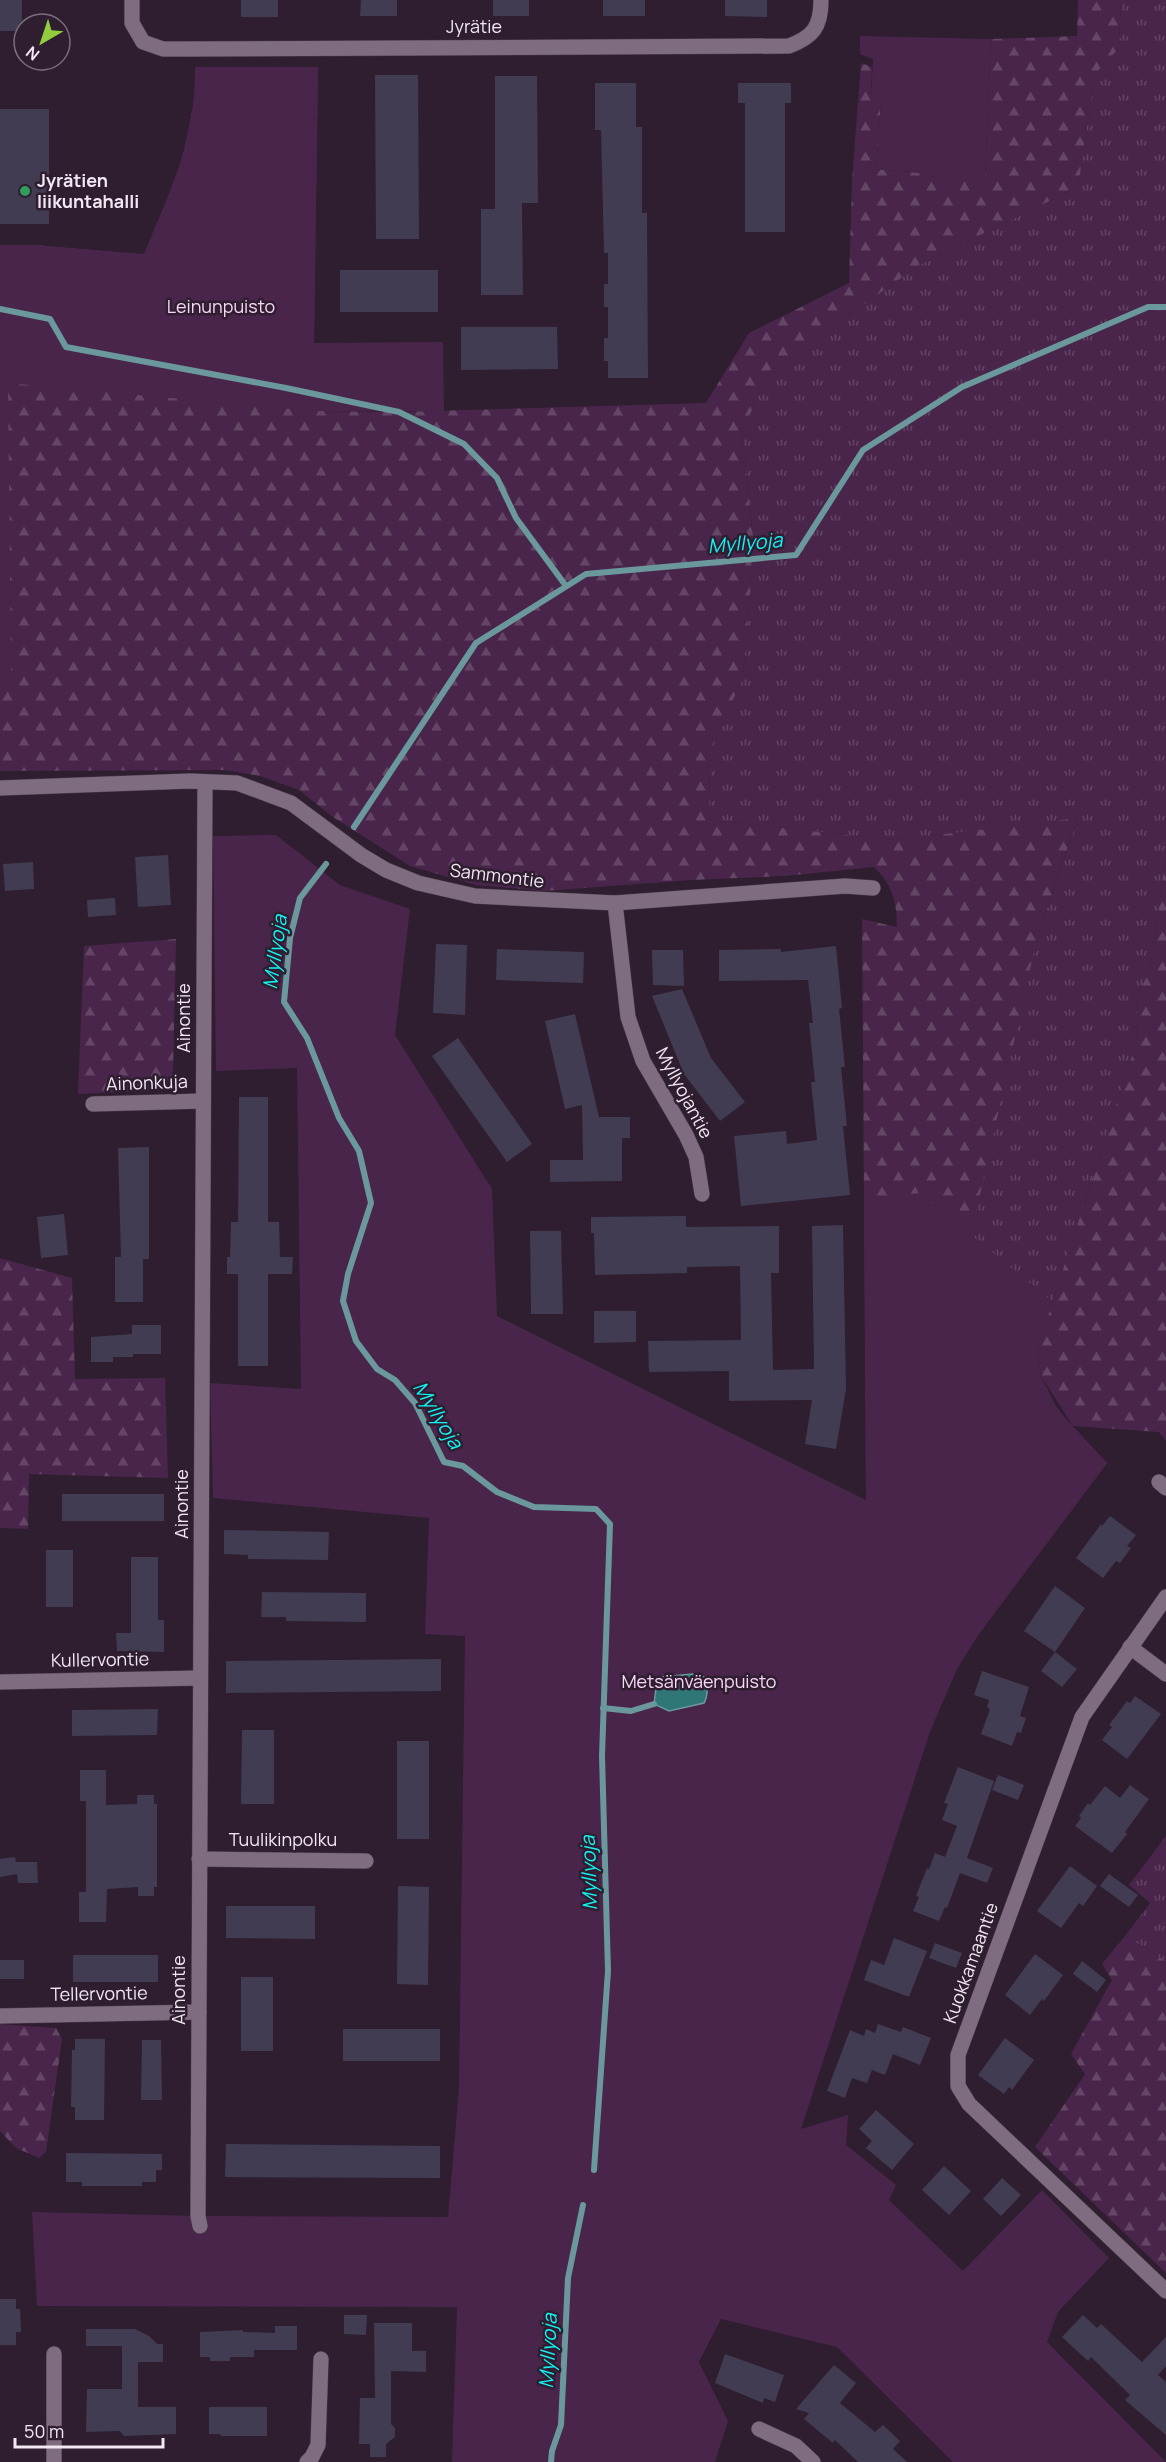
<svg xmlns="http://www.w3.org/2000/svg" width="1166" height="2462" viewBox="0 0 1166 2462" font-family="Manrope,sans-serif">
<style>
.grass{fill:url(#grass-tufts)}
.forest{fill:url(#forest-firs)}
.park{fill:#49254c}
.water{fill:#2f7677;stroke:#6a989c;stroke-width:1.5}
.lines{fill:none;stroke-linecap:round;stroke-linejoin:round}
.stream{stroke:#6a989c;stroke-width:6}
.building{fill:#413c52}
.minor-casing{stroke:#4b3d4c;stroke-width:16}
.minor{stroke:#7f6c80;stroke-width:15}
.leisure-dot{fill:#2e9e5b;stroke:#2e1e2f;stroke-width:2}
.labels{text-anchor:middle;stroke-width:5;stroke-linejoin:round;paint-order:stroke}
.street-label{font-size:18px;fill:#f2e7f3;stroke:#2e1e2f}
.poi-label{font-size:18px;font-weight:bold;fill:#f2e7f3;stroke:#2e1e2f;text-anchor:start}
.park-label{font-size:18px;fill:#f7d6f9;stroke:#2e1e2f}
.water-label{font-size:20px;font-style:italic;fill:#13f3f5;stroke:#2e1e2f}
</style>
<defs>
<pattern id="grass-tufts" width="24" height="20" patternUnits="userSpaceOnUse" patternTransform="scale(1.5)"><rect width="24" height="20" fill="#49254c"/><path d="M3 7l-1-3M5 7V3M7 7l1-3M15 17l-1-3M17 17v-4M19 17l1-3" fill="none" stroke="#644566"/></pattern>
<pattern id="forest-firs" width="22" height="20" patternUnits="userSpaceOnUse" patternTransform="scale(1.5)"><rect width="22" height="20" fill="#49254c"/><path d="M5 1l3.5 6h-7zM16 11l3.5 6h-7z" fill="#644566"/></pattern>
</defs>
<rect width="100%" height="100%" fill="#2e1e2f"/>
<g class="grass">
<polygon points="1121,0 1166,0 1166,855 1150,971 1138,993 1136,1043 1038,1347 1041,1376 1057,1409 1107,1463 978,1635 957,1669 932,1726 866,1500 864,1199 920,1193 1037,938 1078,819 895,840 709,820 710,750 743,678 749,609 753,537 742,433 769,371 921,264 1078,187 1095,74 1119,48"/>
<polygon points="1166,1836 1166,1961 1125,1936 1150,1903 1129,1885"/>
</g>
<g class="forest">
<path d="M1078,0H1121L1119,48L1095,74L1078,187L921,264L769,371L742,433L753,537L749,609L743,678L710,750L709,820L895,840L1078,818L1037,938L971,1235L920,1194L864,1199L862,919L897,927C897,902 892,884 874,867L785,876L691,880L545,891L476,885L410,866L333,817L299,790L260,776L224,770L0,771V245H35L144,255L181,165L195,97V67H318L313,411L399,412L706,403L749,333L849,283L852,181L861,63L872,67L871,97L881,100L876,169L922,173L934,177H985L991,39L1077,36Z"/>
<polygon points="1166,855 1166,1441 1159,1432 1073,1426 1041,1376 1038,1347 1136,1043 1138,993 1150,971"/>
<polygon points="176,939 173,1075 168,1085 149,1091 78,1094 84,946"/>
<polygon points="0,1258 72,1278 75,1379 165,1378 168,1478 29,1474 28,1529 0,1528"/>
<polygon points="1125,1936 1166,1961 1166,2273 1035,2147 1085,2074 1071,2054 1112,1980 1102,1964"/>
<polygon points="0,2024 56,2028 62,2039 46,2152 39,2158 16,2148 0,2131"/>
</g>
<g class="park">
<polygon points="860,36 991,39 985,177 934,177 922,173 876,169 881,101 871,97 873,59 860,54"/>
<path d="M195,67H318L314,343L443,342L444,411H313L8,383L11,674H0V245H35L144,254C171,191 196,138 195,67Z"/>
<path d="M276,835L340,885L410,909L395,1035L492,1189L497,1316L866,1500L864,1199L920,1193L1052,1301C1047,1315 1041,1330 1038,1345C1030,1391 1080,1433 1107,1463L978,1635L956,1670L930,1732L801,2129L848,2115L846,2145L896,2185L889,2200L963,2271L1042,2190L1109,2258L1058,2312L1047,2342L1166,2462H953L837,2347L721,2319L699,2362L728,2421L715,2462H452L457,2307L37,2306L32,2212L198,2216L448,2217L459,2088L465,1636L425,1634L429,1518L213,1498L210,1383L301,1389L297,1068L216,1071L213,836Z"/>
</g>
<path class="water" d="M693,1674C696,1675 700,1675 704,1677C710,1681 707,1698 704,1703L669,1711L654,1704L657,1680L661,1677Z"/>
<g class="lines">
<g class="stream">
<polyline points="0,309 50,319 66,347 286,388 399,412 464,444 497,478 516,518 566,586"/>
<polyline points="354,827 476,643 586,574 796,555 863,450 962,387 1148,307 1166,307"/>
<polyline points="326,864 300,898 290,938 284,1002 307,1038 339,1118 359,1151 371,1203 348,1274 343,1301 356,1341 377,1369 395,1380 415,1403 444,1462 463,1466 497,1492 534,1507 596,1509 610,1524 602,1756 608,1971 594,2170"/>
<polyline points="603,1708 631,1711 654,1704"/>
<polyline points="551,2462 552,2451 561,2425 568,2278 583,2205"/>
</g>
</g>
<g class="building">
<rect x="0" y="0" width="22" height="31"/>
<rect x="241" y="0" width="37" height="17"/>
<polygon points="361,0 397,0 397,16 360,16"/>
<rect x="493" y="0" width="36" height="16"/>
<rect x="603" y="0" width="42" height="16"/>
<polygon points="725,0 767,0 767,17 725,16"/>
<polygon points="375,75 418,75 419,239 376,239"/>
<polygon points="495,76 537,76 538,203 522,203 523,295 481,295 481,209 495,209"/>
<polygon points="595,83 636,83 636,127 642,127 642,213 647,213 648,378 608,378 608,361 604,361 604,338 608,338 608,307 604,307 604,284 608,284 608,253 604,253 601,130 595,130"/>
<polygon points="738,83 791,83 791,103 785,103 785,232 745,232 745,103 738,103"/>
<rect x="0" y="109" width="49" height="115"/>
<rect x="340" y="270" width="98" height="42"/>
<polygon points="461,327 557,327 558,369 461,370"/>
<polygon points="168,855 171,905 138,907 135,857"/>
<polygon points="33,862 34,889 5,891 3,864"/>
<polygon points="115,898 116,915 88,917 87,900"/>
<polygon points="436,944 467,945 465,1015 433,1013"/>
<polygon points="836,946 842,1008 839,1009 845,1067 841,1067 847,1126 843,1126 850,1195 741,1206 734,1136 786,1131 787,1144 817,1140 811,1082 815,1082 809,1023 813,1023 808,980 719,981 719,950 781,949 781,952"/>
<polygon points="497,949 584,952 583,983 496,980"/>
<polygon points="652,950 683,950 684,986 653,985"/>
<polygon points="682,989 711,1058 745,1102 720,1121 684,1074 652,996"/>
<polygon points="575,1014 599,1117 630,1117 630,1138 622,1138 622,1181 550,1182 550,1160 583,1160 582,1105 565,1109 545,1021"/>
<polygon points="458,1038 532,1144 507,1162 432,1056"/>
<polygon points="239,1097 268,1097 268,1222 279,1222 280,1257 293,1257 292,1274 268,1274 268,1366 238,1366 238,1274 227,1274 227,1257 230,1257 231,1222 238,1222"/>
<polygon points="149,1147 149,1259 143,1259 143,1302 115,1302 115,1257 121,1257 118,1148"/>
<polygon points="64,1214 68,1255 41,1258 37,1217"/>
<polygon points="686,1216 686,1227 779,1226 779,1273 771,1273 773,1370 814,1369 812,1226 843,1225 846,1389 836,1449 805,1444 812,1400 729,1401 729,1371 649,1372 648,1341 741,1340 740,1266 687,1267 687,1273 595,1275 594,1233 591,1233 591,1217"/>
<polygon points="530,1231 561,1231 563,1314 531,1314"/>
<polygon points="594,1311 636,1311 636,1342 594,1343"/>
<polygon points="132,1325 161,1325 161,1354 133,1354 133,1357 113,1357 113,1362 91,1362 91,1337 132,1334"/>
<rect x="62" y="1494" width="102" height="27"/>
<polygon points="1110,1516 1136,1535 1127,1546 1131,1548 1120,1563 1116,1561 1103,1578 1076,1558 1101,1524 1102,1526"/>
<polygon points="224,1530 329,1532 328,1560 248,1559 248,1555 224,1554"/>
<rect x="46" y="1550" width="27" height="57"/>
<polygon points="131,1557 158,1557 158,1620 164,1620 164,1652 117,1651 116,1633 131,1633"/>
<polygon points="1055,1586 1085,1608 1055,1652 1024,1631"/>
<polygon points="262,1592 366,1593 366,1622 286,1621 286,1617 261,1617"/>
<polygon points="1055,1652 1077,1669 1062,1687 1041,1671"/>
<polygon points="441,1659 441,1691 226,1693 226,1661"/>
<polygon points="982,1671 1029,1687 1020,1716 1026,1718 1021,1733 1017,1732 1012,1746 981,1734 990,1709 987,1707 989,1700 974,1695"/>
<polygon points="1135,1696 1161,1714 1127,1759 1102,1740 1112,1727 1109,1725 1127,1701 1130,1703"/>
<polygon points="158,1709 157,1735 72,1736 72,1710"/>
<polygon points="242,1730 274,1730 274,1804 241,1804"/>
<rect x="397" y="1741" width="32" height="98"/>
<polygon points="958,1767 994,1781 967,1858 993,1868 987,1883 960,1873 947,1908 945,1907 939,1921 913,1911 919,1897 916,1896 927,1868 929,1869 935,1853 945,1857 957,1826 942,1820 948,1804 944,1803"/>
<polygon points="80,1770 106,1770 106,1805 137,1804 137,1795 154,1795 154,1804 157,1804 157,1887 154,1887 154,1896 138,1896 138,1887 107,1889 106,1922 79,1922 79,1892 86,1892 86,1801 80,1801"/>
<polygon points="998,1775 1024,1785 1018,1800 992,1790"/>
<polygon points="1130,1785 1149,1799 1125,1832 1127,1834 1112,1853 1075,1826 1081,1818 1079,1816 1088,1803 1090,1805 1105,1786 1120,1798"/>
<polygon points="15,1857 16,1862 37,1862 38,1883 18,1883 17,1874 0,1877 0,1859"/>
<polygon points="1070,1866 1097,1886 1083,1906 1079,1903 1061,1928 1037,1911"/>
<polygon points="1109,1874 1138,1895 1129,1907 1100,1886"/>
<polygon points="398,1886 429,1887 428,1985 397,1984"/>
<polygon points="226,1906 315,1906 315,1939 226,1938"/>
<polygon points="894,1938 927,1951 909,1997 864,1980 871,1960 884,1965"/>
<polygon points="935,1943 962,1953 956,1968 929,1958"/>
<polygon points="1035,1954 1063,1975 1044,2001 1042,1999 1030,2015 1005,1995"/>
<rect x="73" y="1955" width="85" height="27"/>
<rect x="0" y="1960" width="24" height="19"/>
<polygon points="1082,1961 1106,1980 1097,1992 1073,1974"/>
<rect x="241" y="1977" width="32" height="74"/>
<polygon points="878,2024 901,2032 903,2027 931,2038 920,2065 893,2054 885,2075 872,2070 867,2083 852,2078 845,2098 827,2091 850,2030 864,2036 866,2029 875,2033"/>
<rect x="343" y="2029" width="97" height="32"/>
<polygon points="1005,2038 1034,2060 1012,2090 1009,2087 1004,2094 978,2075"/>
<polygon points="75,2039 105,2039 104,2120 75,2120 75,2107 71,2107 72,2050 75,2050"/>
<polygon points="142,2040 161,2040 162,2100 141,2100"/>
<polygon points="876,2110 914,2144 892,2170 866,2148 872,2141 859,2129"/>
<polygon points="226,2144 440,2146 440,2178 225,2177"/>
<polygon points="66,2153 162,2154 162,2170 156,2170 156,2182 142,2182 142,2186 82,2186 82,2182 66,2182"/>
<polygon points="944,2166 971,2191 949,2215 922,2190"/>
<polygon points="1002,2178 1021,2195 1001,2216 983,2199"/>
<polygon points="0,2299 16,2299 16,2309 20,2309 21,2332 16,2332 16,2345 0,2345"/>
<polygon points="344,2315 367,2315 366,2335 344,2334"/>
<polygon points="1083,2315 1097,2328 1101,2324 1142,2362 1166,2337 1166,2366 1158,2375 1166,2382 1166,2435 1125,2400 1130,2395 1091,2357 1088,2361 1062,2337"/>
<polygon points="374,2323 412,2323 412,2351 426,2351 426,2372 391,2371 391,2424 395,2428 395,2437 386,2444 386,2457 370,2457 370,2444 359,2444 360,2398 375,2398"/>
<polygon points="275,2326 297,2326 297,2350 254,2350 254,2357 230,2357 230,2361 210,2361 210,2357 200,2357 200,2332 243,2330 243,2332 275,2333"/>
<polygon points="86,2329 135,2329 149,2336 157,2344 163,2344 163,2362 138,2362 138,2407 176,2407 176,2434 124,2436 120,2431 86,2432 87,2389 122,2389 122,2346 86,2346"/>
<polygon points="725,2354 784,2375 775,2402 764,2398 763,2403 715,2383"/>
<polygon points="834,2365 856,2383 840,2403 875,2432 883,2425 900,2441 893,2449 907,2462 858,2462 835,2440 833,2443 804,2419 809,2413 796,2409"/>
<polygon points="209,2407 267,2407 267,2436 221,2436 220,2434 209,2434"/>
</g>
<g class="lines">
<g class="minor-casing">
<g id="minor">
<path d="M132,0V23L143,42L163,49H184L789,46C813,37 821,27 821,0"/>
<polyline points="0,788 190,781 237,783 291,803 361,855 386,870 418,883 475,896 615,903 845,886 873,888"/>
<polyline points="615,903 628,1017 643,1061 686,1135 696,1157 702,1194"/>
<polyline points="93,1104 203,1101"/>
<polyline points="1159,1482 1166,1488"/>
<polyline points="1166,1597 1082,1717 958,2055 958,2086 969,2104 1166,2291"/>
<polyline points="1130,1647 1166,1674"/>
<polyline points="0,1682 200,1678"/>
<polyline points="199,1859 366,1861"/>
<polyline points="0,2016 199,2012"/>
<polyline points="200,2226 198,2216 205,782"/>
<polyline points="759,2429 796,2446 813,2462"/>
<polyline points="54,2462 54,2354"/>
<polyline points="307,2462 312,2457 318,2445 321,2359"/>
</g>
</g>
<use href="#minor" class="minor"/>
</g>
<circle class="leisure-dot" cx="25" cy="191" r="6"/>
<g class="labels">
<g class="street-label">
<text x="474" y="33">Jyrätie</text>
<text transform="translate(497 876) rotate(7)" y="6">Sammontie</text>
<text transform="translate(184 1018) rotate(-90)" y="6">Ainontie</text>
<text transform="translate(147 1083) rotate(-2)" y="6">Ainonkuja</text>
<text transform="translate(684 1093) rotate(62)" y="6">Myllyojantie</text>
<text transform="translate(182 1504) rotate(-90)" y="6">Ainontie</text>
<text transform="translate(100 1660) rotate(-1)" y="6">Kullervontie</text>
<text x="283" y="1846">Tuulikinpolku</text>
<text transform="translate(971 1963) rotate(-70)" y="6">Kuokkamaantie</text>
<text transform="translate(179 1990) rotate(-90)" y="6">Ainontie</text>
<text transform="translate(99 1994) rotate(-1)" y="6">Tellervontie</text>
</g>
<g class="poi-label">
<text x="37" y="187">Jyrätien<tspan x="37" dy="21">liikuntahalli</tspan></text>
</g>
<g class="park-label">
<text x="221" y="313">Leinunpuisto</text>
<text x="699" y="1688">Metsänväenpuisto</text>
</g>
<g class="water-label">
<text transform="translate(745 543) rotate(-5)" y="7">Myllyoja</text>
<text transform="translate(275 952) rotate(-82)" y="7">Myllyoja</text>
<text transform="translate(438 1415) rotate(58)" y="7">Myllyoja</text>
<text transform="translate(589 1873) rotate(-92)" y="7">Myllyoja</text>
<text transform="translate(548 2351) rotate(-87)" y="7">Myllyoja</text>
</g>
</g>
<g transform="translate(42 42) rotate(219)"><circle r="28" fill="#2e1e2f" stroke="#7c6e7d" stroke-width="1.5"/>
<path d="M0-4.5L10 22L0 15L-10 22Z" fill="#92cd3e"/>
<text y="-9" font-size="16" font-weight="bold" text-anchor="middle" fill="#f2e7f3">N</text>
</g>
<path d="M15 2438v9h148v-9" fill="none" stroke="#f2e7f3" stroke-width="3"/>
<text x="24" y="2438" font-size="18" fill="#f2e7f3" stroke="#2e1e2f" stroke-width="4.5" paint-order="stroke">50 m</text>
</svg>
